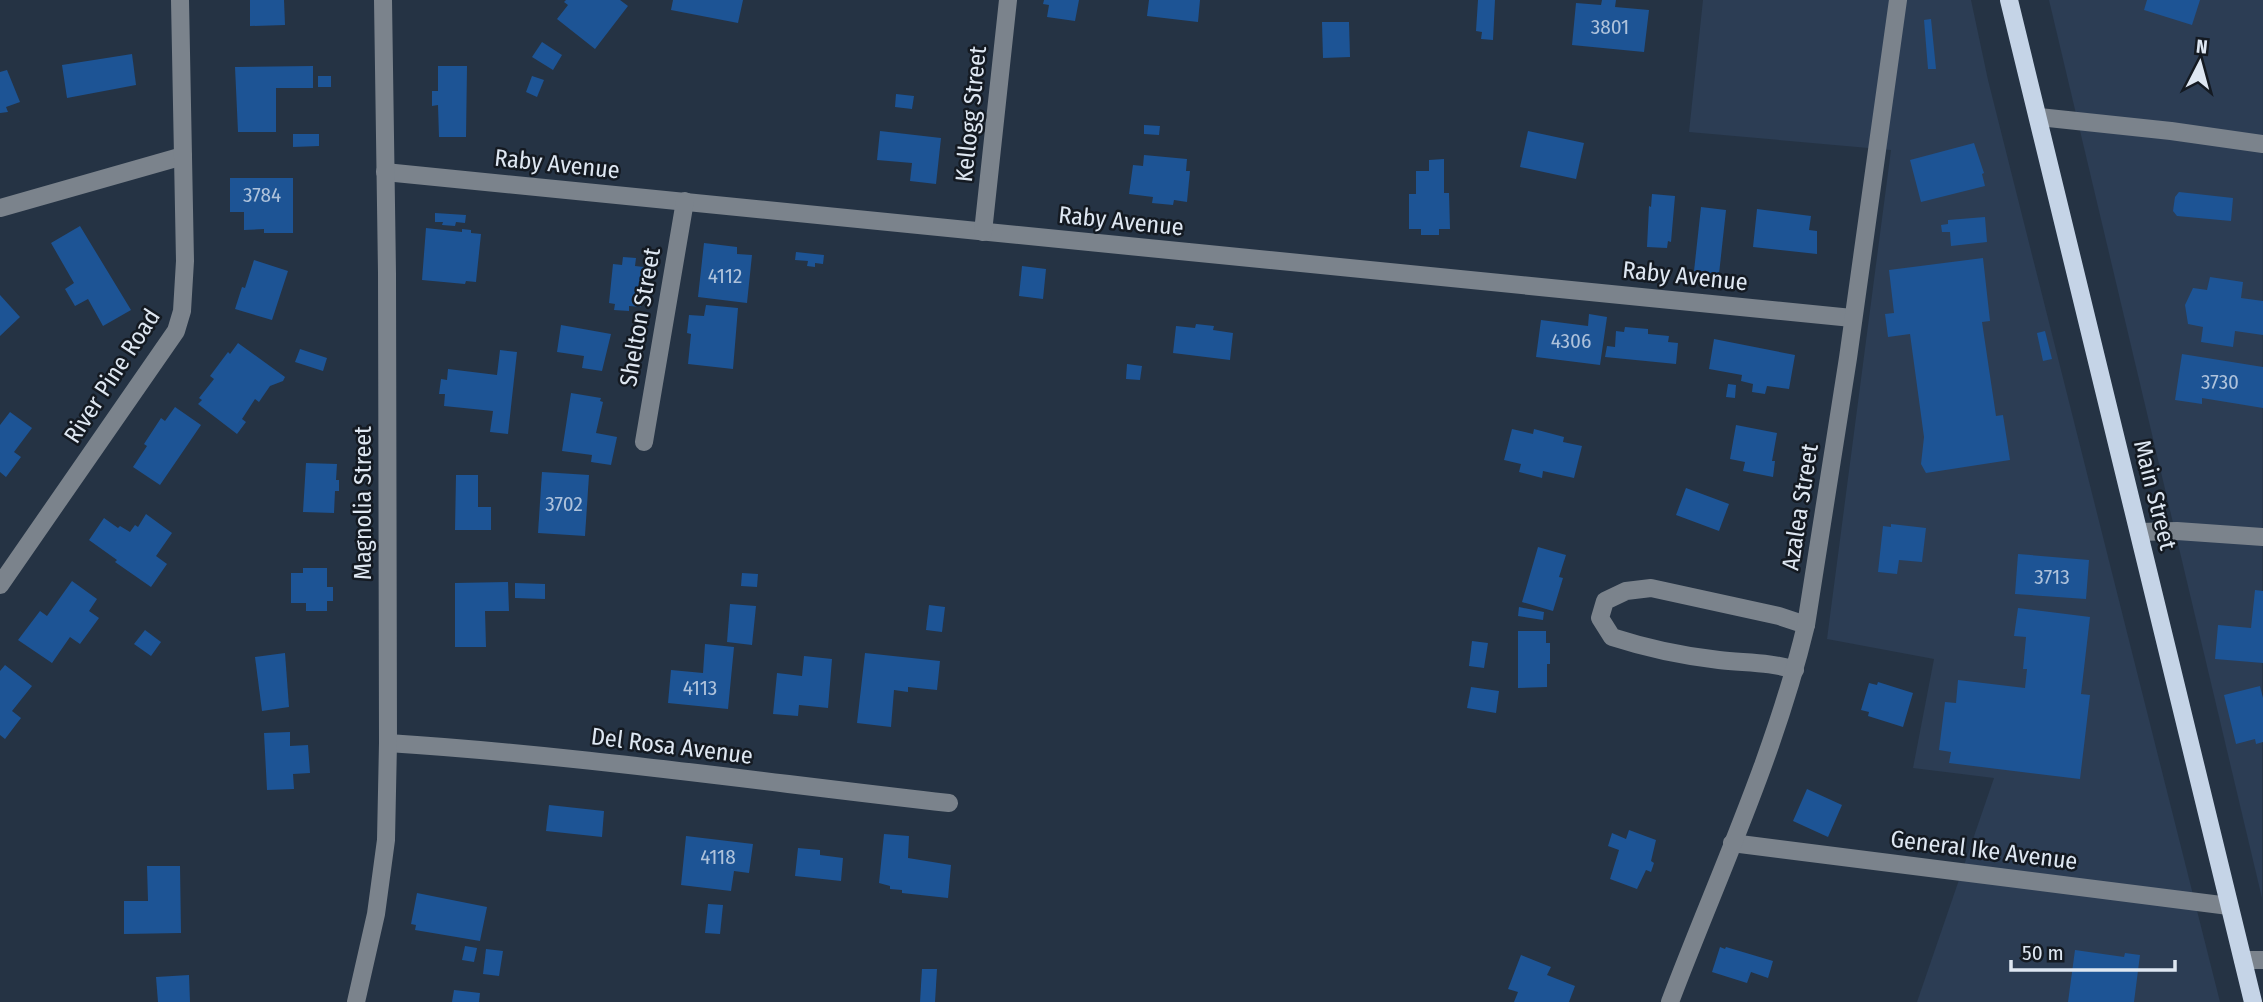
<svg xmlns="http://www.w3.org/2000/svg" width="2263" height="1002" viewBox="0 0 2263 1002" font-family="'Fira Sans Condensed',sans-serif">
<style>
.built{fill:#2c3d54}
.building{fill:#1d5495}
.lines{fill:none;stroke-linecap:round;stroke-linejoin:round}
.minor{stroke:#7b838c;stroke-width:18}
.major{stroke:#c5d4e7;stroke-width:18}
.labels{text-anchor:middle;stroke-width:5;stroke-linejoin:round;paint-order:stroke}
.number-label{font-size:21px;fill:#aec2db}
.street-label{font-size:24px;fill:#dee7f2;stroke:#141a22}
</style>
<rect width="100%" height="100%" fill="#253344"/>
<g class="built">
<polygon points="1703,0 1971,0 1988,80 2220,1002 1917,1002 1994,778 1913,768 1934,659 1827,639 1891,150 1689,132"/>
<polygon points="2049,0 2263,0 2262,898"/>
</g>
<g class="building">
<polygon points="250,0 284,0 285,25 250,26"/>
<polygon points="566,0 620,0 628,6 595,49 557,19 568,5 564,2"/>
<polygon points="673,0 743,0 738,23 671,10"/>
<polygon points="1044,0 1079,0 1075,21 1047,17 1049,5 1043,4"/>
<polygon points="1149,0 1200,0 1198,22 1147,16"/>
<polygon points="1478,0 1495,0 1493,40 1481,39 1482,32 1476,31"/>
<polygon points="1602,0 1616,0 1615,7 1649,10 1644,52 1572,45 1576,3 1601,5"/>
<polygon points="2147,0 2200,0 2192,25 2144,10"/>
<polygon points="1931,19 1936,69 1928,69 1924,20"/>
<polygon points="1322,22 1349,22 1350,57 1323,58"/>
<polygon points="542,42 562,55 553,70 532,57"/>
<polygon points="132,54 136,85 67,98 62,65"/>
<polygon points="313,66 313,88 276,88 276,132 238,132 235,67"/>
<polygon points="438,66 467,66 466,137 439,137 438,105 432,106 432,91 438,91"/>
<polygon points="7,70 20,102 6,107 8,112 0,113 0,72"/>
<rect x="318" y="76" width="13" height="11"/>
<polygon points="532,76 544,80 537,97 526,92"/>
<polygon points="896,94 914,96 912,109 895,107"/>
<polygon points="1144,125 1160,126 1159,135 1144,134"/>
<polygon points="880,131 941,138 936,184 910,181 912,163 877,160"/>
<polygon points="1528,131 1584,143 1576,179 1520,167"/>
<polygon points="293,134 319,134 319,146 293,147"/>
<polygon points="1974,143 1984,173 1982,174 1985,186 1921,202 1910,160"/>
<polygon points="1144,155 1187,159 1186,171 1190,171 1187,202 1174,200 1173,205 1152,203 1153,197 1129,194 1133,165 1143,166"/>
<polygon points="1444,159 1444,193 1449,193 1450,229 1439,229 1439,235 1421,235 1421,229 1409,229 1409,194 1416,194 1416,171 1429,171 1429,160"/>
<polygon points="230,178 293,178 293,233 264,233 264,229 244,230 244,212 230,212"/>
<polygon points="2179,192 2233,198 2231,221 2177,216 2173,211 2175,197"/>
<polygon points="1652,194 1675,196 1671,242 1668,241 1667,248 1647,247 1649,206 1651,207"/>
<polygon points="1701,207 1726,210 1719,274 1694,271"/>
<polygon points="1757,209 1811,216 1809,230 1817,231 1817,254 1753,247"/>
<polygon points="435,213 466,215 465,223 456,222 455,226 442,225 443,222 435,222"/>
<polygon points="1985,217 1987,242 1951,246 1950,232 1942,232 1941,225 1948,224 1948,220"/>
<polygon points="80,226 131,310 103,326 88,299 75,306 65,289 74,283 51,243"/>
<polygon points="426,228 462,232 462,229 471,230 471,233 481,234 476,282 466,281 465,284 422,280"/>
<polygon points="704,243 737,247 737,254 752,255 747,303 698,297"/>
<polygon points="796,252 824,255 823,264 815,263 815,267 807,266 808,261 795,260"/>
<polygon points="623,257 636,258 635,266 644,267 641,307 629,306 629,311 614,310 615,304 609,303 613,264 622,265"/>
<polygon points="1983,258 1990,321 1982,322 1996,416 2003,415 2010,460 1926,473 1921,464 1924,437 1910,334 1888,337 1885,314 1894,313 1889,270"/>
<polygon points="254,260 288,271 272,320 235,309 242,287 245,288"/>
<polygon points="1022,266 1046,269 1043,299 1019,296"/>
<polygon points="2210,277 2243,282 2241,298 2263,301 2263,335 2235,331 2233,347 2201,342 2203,327 2188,324 2185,305 2193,288 2207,290"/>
<polygon points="0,295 20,317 0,336"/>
<polygon points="706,305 738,308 733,369 688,364 691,334 687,333 689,315 704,316"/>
<polygon points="1589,314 1607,317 1600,365 1536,357 1541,320 1588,326"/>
<polygon points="1196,324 1214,326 1213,330 1233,333 1230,360 1173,353 1176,326 1195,328"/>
<polygon points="561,325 611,334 602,371 582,368 584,356 557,352"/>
<polygon points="1625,327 1648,329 1648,334 1669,336 1668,342 1678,343 1676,364 1605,357 1607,346 1615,347 1616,331 1624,332"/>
<polygon points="2045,331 2052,359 2043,361 2037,333"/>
<polygon points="1714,339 1795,355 1789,389 1767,386 1765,394 1752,392 1753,384 1741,381 1742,375 1709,369"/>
<polygon points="238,343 285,377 283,381 270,386 259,402 255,399 242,419 246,422 237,434 198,404 202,400 199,398 214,379 210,376 228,352 230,354"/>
<polygon points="300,349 327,358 323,371 295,362"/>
<polygon points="500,350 517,352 508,434 490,432 493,411 444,406 445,394 439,394 441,379 447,380 448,369 497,375"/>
<polygon points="2182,354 2263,367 2263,408 2202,398 2202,404 2175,400"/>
<polygon points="1127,364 1142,366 1140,380 1126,379"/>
<polygon points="1728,384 1736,385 1735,398 1726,397"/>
<polygon points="571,393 601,398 600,401 603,402 596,433 617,437 611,465 591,462 592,455 562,451"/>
<polygon points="175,407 201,425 160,485 133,467 147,446 144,444 161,418 165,421"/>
<polygon points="10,412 32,428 14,452 21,457 6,477 0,472 0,425"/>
<polygon points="1736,425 1777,433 1772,461 1775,461 1773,477 1743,471 1745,462 1730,459"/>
<polygon points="1512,429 1533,434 1534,429 1564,437 1563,442 1582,446 1574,478 1543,471 1542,478 1519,472 1521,464 1504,460"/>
<polygon points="306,463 337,464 336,480 339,480 339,491 335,491 334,513 303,512"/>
<polygon points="542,472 589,475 585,536 538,533"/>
<polygon points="456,475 478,475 478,507 491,507 491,530 455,530"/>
<polygon points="1686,488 1729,504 1719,531 1676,515"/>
<polygon points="146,514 172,533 156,556 167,564 151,587 115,562 117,560 89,540 104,518 118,528 120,526 130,532 135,525 138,527"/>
<polygon points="1891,524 1926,528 1922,562 1899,560 1897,574 1878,572 1883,526 1891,527"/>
<polygon points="1538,547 1566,555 1559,577 1563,578 1553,611 1522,602"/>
<polygon points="2018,554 2089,560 2086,599 2015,594"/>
<polygon points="303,568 327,568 327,587 333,587 333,601 327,601 327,611 306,611 306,603 291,603 291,573 303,573"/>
<polygon points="742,573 758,574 757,587 741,586"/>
<polygon points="72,581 97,599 89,611 99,618 80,644 70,637 52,663 18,640 40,611 47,616"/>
<polygon points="508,582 509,611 485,611 486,647 455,647 455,583"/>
<polygon points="515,583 545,584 545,599 515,598"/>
<polygon points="2255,590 2263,591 2263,663 2215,659 2218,625 2251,628"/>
<polygon points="730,604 756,606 752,645 727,642"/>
<polygon points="929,605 945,607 942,632 926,630"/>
<polygon points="1519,607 1544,612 1543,620 1518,616"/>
<polygon points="2018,608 2090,617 2081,694 2090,695 2080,779 1949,763 1951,752 1939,750 1945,702 1956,703 1958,680 2025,688 2027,669 2023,669 2026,637 2014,636"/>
<polygon points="145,630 161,642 151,656 134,644"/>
<polygon points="1518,631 1546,631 1546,643 1550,643 1550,664 1547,664 1547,687 1518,688"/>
<polygon points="1472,641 1488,643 1484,668 1469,666"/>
<polygon points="705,644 734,647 728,709 668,703 671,670 703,673"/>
<polygon points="285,653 289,707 262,711 255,657"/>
<polygon points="865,653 940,661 937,690 908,687 908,692 894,690 891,727 857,723"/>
<polygon points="804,656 832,659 828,708 799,705 798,716 773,714 777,673 802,676"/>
<polygon points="5,665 32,686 12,711 21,718 5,739 0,735 0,671"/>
<polygon points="1878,682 1913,693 1903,727 1868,716 1869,712 1861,710 1869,683 1877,685"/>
<polygon points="2260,686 2263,698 2263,742 2256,744 2255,739 2236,744 2224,695"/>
<polygon points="1471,687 1499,691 1496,713 1467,708"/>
<polygon points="290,732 290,746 308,745 310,773 293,774 294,789 267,790 264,733"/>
<polygon points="1807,789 1842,805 1828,837 1793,821"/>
<polygon points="549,805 604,811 602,837 546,831"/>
<polygon points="1629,830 1656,840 1651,861 1654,863 1651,872 1646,870 1637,889 1610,879 1619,850 1608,846 1612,833 1626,839"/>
<polygon points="884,834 909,836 908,858 951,865 948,898 902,893 902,890 890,889 890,886 879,883"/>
<polygon points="686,836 753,844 749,873 734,871 731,891 681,885"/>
<polygon points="798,848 820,850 820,855 843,858 841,881 795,876"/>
<polygon points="147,866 180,866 181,933 124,934 124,901 148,901"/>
<polygon points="417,893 487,907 480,941 415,930 416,925 411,924"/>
<polygon points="708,904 723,905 720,934 705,933"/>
<polygon points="465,946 477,948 474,962 462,960"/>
<polygon points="1720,947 1725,949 1726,947 1773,961 1768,978 1751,972 1747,983 1712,972"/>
<polygon points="486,949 503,951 499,976 483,974"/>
<polygon points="2075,950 2124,957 2125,953 2140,955 2134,1002 2068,1002"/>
<polygon points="1521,955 1551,967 1547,975 1575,986 1569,1002 1514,1002 1518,992 1508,989"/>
<polygon points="922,969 937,969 935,1002 920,1002"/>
<polygon points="189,975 190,1002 158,1002 156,977"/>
<polygon points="454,990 480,993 479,1002 452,1002"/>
</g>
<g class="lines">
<g class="minor">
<polyline points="2039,117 2171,131 2263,144"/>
<polyline points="385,172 1852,318"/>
<polyline points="0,208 183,156"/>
<polyline points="983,232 1008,0"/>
<polyline points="644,442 685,201"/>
<polyline points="2139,532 2177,531 2263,537"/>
<polyline points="0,585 176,331 182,311 185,261 180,0"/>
<path d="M1795,670C1771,662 1745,663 1719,660C1683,656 1646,648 1612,637L1600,618L1605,601L1626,591L1651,588L1779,616L1806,625"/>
<path d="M388,743C576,755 762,782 949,803"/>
<polyline points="1732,843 2229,906"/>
<polyline points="2243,960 2263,960"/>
<polyline points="356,1002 376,914 386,840 388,743 387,273 383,0"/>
<path d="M1670,1002C1717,878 1775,755 1806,625L1848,358L1898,0"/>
</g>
<polyline class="major" points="2009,0 2253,1002"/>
</g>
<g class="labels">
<g class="number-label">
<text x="1610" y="34">3801</text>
<text x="262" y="202">3784</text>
<text x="725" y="283">4112</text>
<text x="1571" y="348">4306</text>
<text x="2220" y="389">3730</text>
<text x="564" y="511">3702</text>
<text x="2052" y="584">3713</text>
<text x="700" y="695">4113</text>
<text x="718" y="864">4118</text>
</g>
<g class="street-label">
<text transform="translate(971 114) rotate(-84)" y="8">Kellogg Street</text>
<text transform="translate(557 164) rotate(6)" y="8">Raby Avenue</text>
<text transform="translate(1121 221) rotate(6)" y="8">Raby Avenue</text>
<text transform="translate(1685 276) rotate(6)" y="8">Raby Avenue</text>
<text transform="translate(640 317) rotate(-80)" y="8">Shelton Street</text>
<text transform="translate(112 376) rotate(-57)" y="8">River Pine Road</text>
<text transform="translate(2155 495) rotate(76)" y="8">Main Street</text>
<text transform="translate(363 503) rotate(-90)" y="8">Magnolia Street</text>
<text transform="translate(1800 507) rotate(-81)" y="8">Azalea Street</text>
<text transform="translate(672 746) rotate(7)" y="8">Del Rosa Avenue</text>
<text transform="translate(1984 850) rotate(7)" y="8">General Ike Avenue</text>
</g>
</g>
<g transform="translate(2200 63) rotate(6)" stroke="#141a22" stroke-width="5" paint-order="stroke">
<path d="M0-5L12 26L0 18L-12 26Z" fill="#dee7f2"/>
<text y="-10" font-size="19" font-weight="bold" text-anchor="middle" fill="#dee7f2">N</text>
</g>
<path d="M2011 960v10h164v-10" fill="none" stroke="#dee7f2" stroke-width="3.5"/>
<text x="2022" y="960" font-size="21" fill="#dee7f2" stroke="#141a22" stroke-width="5" paint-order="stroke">50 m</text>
</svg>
